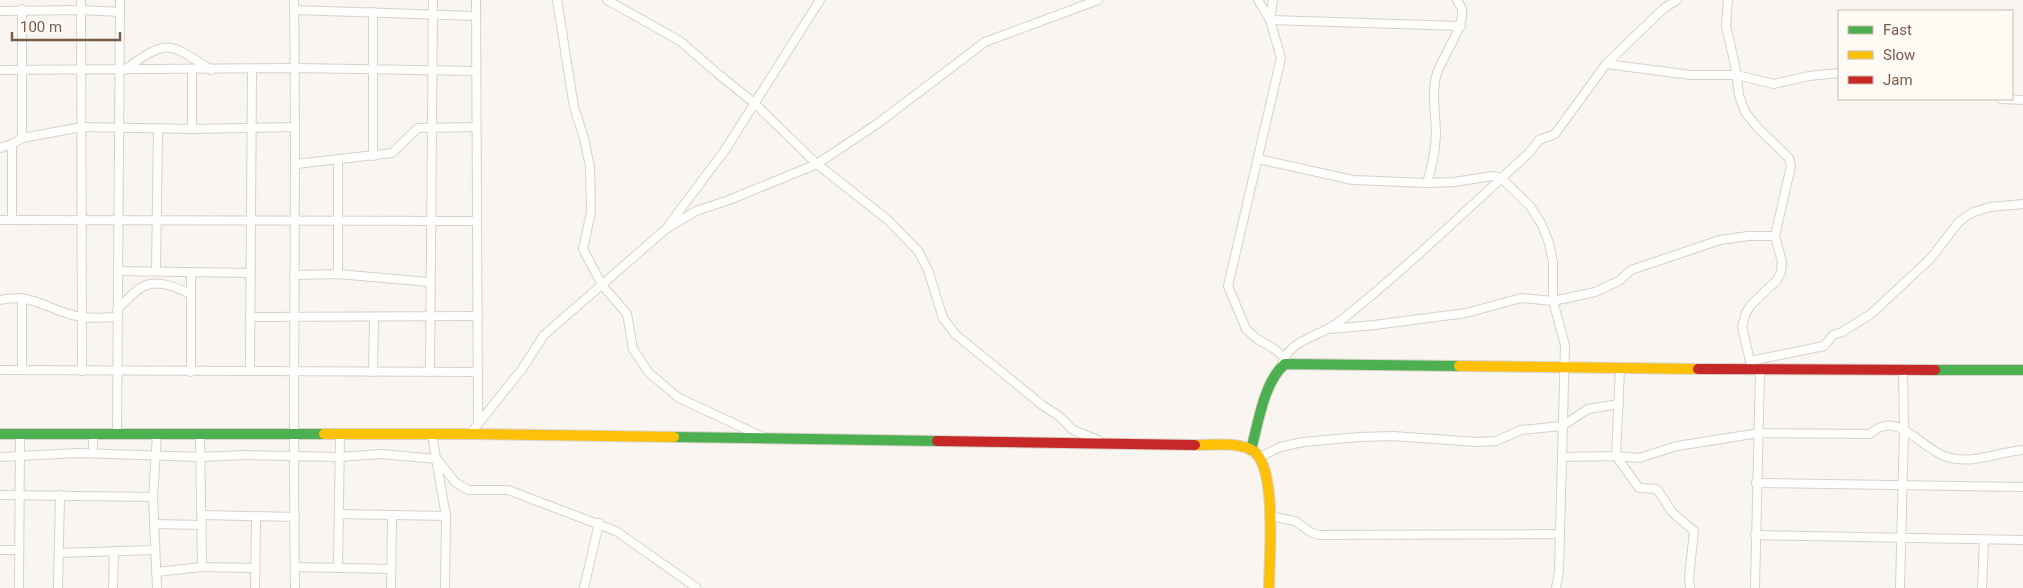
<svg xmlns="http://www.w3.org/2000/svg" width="2023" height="588" viewBox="0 0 2023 588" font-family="Roboto,sans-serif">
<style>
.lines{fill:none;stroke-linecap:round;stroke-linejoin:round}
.street-casing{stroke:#d7d1cb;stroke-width:10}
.fast-casing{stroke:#d9d2cb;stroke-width:12}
.slow-casing{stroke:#d9d2cb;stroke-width:12}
.jam-casing{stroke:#d9d2cb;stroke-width:12}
.street{stroke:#fefefd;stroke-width:8}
.fast{stroke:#4caf50;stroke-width:10}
.slow{stroke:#ffc107;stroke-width:10}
.jam{stroke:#c62828;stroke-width:10}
</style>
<rect width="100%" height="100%" fill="#f9f5f0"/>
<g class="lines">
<g class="street-casing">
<g id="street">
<polyline points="81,0 82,371"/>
<path d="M294,0C297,196 292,392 295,588"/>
<polyline points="476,0 478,423"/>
<polyline points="557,0 574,107 584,138 590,167 591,212 583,249 602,285 627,314 633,349 649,373 679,398 765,438"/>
<polyline points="607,0 680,41 717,73 753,102 817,164 888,220 918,251 928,270 943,318 955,334 1042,405 1059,416 1073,430 1098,440"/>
<polyline points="1258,0 1270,20 1461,26"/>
<polyline points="1273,0 1270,20 1281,58 1228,286 1246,329 1257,339 1273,348 1284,357"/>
<polyline points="1728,0 1726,26 1735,65 1739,95 1745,112 1758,128 1789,158 1791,166 1775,236 1782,262 1781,272 1777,280 1751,305 1746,313 1742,327 1750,361 1754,370"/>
<polyline points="295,10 475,16"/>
<polyline points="0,11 81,10 120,12"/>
<polyline points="373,12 373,156"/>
<polyline points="1606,64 1691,75 1736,75 1774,84 1809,76 1839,73"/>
<polyline points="0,70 296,68 476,71"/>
<path d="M124,70C167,40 166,40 211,70"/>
<polyline points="2001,99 2023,100"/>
<polyline points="192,129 192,70"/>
<polyline points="22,138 22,9"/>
<polyline points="0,148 12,144 22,138 82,127 192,129 295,127"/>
<polyline points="1258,159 1353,180 1427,183 1454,182 1493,176 1501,178 1530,206 1542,225 1549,243 1553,262 1553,301 1565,345 1559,571 1556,588"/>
<polyline points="296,164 392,153 418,128 476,127"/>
<path d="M1427,183C1432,167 1435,151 1436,134C1436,114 1431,93 1437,73C1443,56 1465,25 1462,10C1462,7 1458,3 1457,0"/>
<polyline points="0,220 476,221"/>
<polyline points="12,220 12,144"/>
<polyline points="668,226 725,150 820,0"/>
<polyline points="118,271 250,273"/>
<polyline points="156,271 158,128"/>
<polyline points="191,272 191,372"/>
<polyline points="338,274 338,160"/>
<polyline points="294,275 338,274 429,282"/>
<path d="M0,300C35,292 51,313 82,317C93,319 106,317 117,317"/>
<path d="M117,310C145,279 153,277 191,294"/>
<polyline points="250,317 478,316"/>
<polyline points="1330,329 1374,325 1466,313 1521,298 1553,301 1595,292 1619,281 1631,270 1720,240 1748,236 1775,236"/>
<polyline points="1750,361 1824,346 1833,335 1842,332 1871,314 1931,258 1958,223 1965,217 1974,212 1990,207 2023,204"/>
<path d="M1281,366C1290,338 1318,338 1339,322C1406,269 1466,210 1529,153L1539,140L1555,134L1606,64L1663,9L1677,0"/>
<polyline points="1620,368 1616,456 1639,488 1657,489 1672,512 1694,531 1689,578 1690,588"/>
<polyline points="0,370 478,372"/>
<polyline points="22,370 22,298"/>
<polyline points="250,371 252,69"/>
<polyline points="373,372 374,317"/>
<polyline points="430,372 433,0"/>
<polyline points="93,434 93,453"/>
<polyline points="117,434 120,0"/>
<polyline points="157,434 153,497 157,588"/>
<polyline points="200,434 202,567"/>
<polyline points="470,434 522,369 544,335 666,229 696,211 729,200 817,164 877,124 985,42 1098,0"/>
<polyline points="432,435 446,516 445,588"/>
<polyline points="0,457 78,453 201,457 244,455 339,457 381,454 437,459 455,482 468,490 508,490 616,531 697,588"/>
<polyline points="1260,457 1280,447 1303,442 1359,437 1393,436 1476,442 1496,441 1521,430 1562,426 1588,409 1619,404"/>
<path d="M1563,457L1616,456L1639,458L1677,446L1759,433L1870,434C1898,408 1920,449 1947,457C1972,465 1998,452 2023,450"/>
<polyline points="1756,483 2023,487"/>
<polyline points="0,495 153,497"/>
<polyline points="339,514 446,516"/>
<polyline points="202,515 295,517"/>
<polyline points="1269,516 1295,521 1312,533 1320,535 1560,534"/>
<polyline points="154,524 202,525"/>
<polyline points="1755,535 2023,540"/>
<polyline points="0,550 19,550"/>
<polyline points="59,553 155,550"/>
<polyline points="295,567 391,569"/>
<polyline points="338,568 340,435"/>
<polyline points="156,572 202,567 255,568"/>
<polyline points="19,588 20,434"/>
<polyline points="58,588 60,495"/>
<polyline points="113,588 114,551"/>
<polyline points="255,588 256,517"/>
<polyline points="391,588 392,516"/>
<polyline points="584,588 599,523"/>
<polyline points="1755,588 1760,370"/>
<polyline points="1900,588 1904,430 1903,370"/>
<polyline points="1982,588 1984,539"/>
</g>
</g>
<g class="fast-casing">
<g id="fast">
<polyline points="1935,370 2023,370"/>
<polyline points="0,434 324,434"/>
<polyline points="674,437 937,441"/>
<path d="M1251,450C1258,424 1264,381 1285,364L1459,366"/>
</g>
</g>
<g class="slow-casing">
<g id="slow">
<polyline points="1459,366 1698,369"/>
<polyline points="324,434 470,434 674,437"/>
<path d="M1195,445C1213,445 1236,442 1252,450C1278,465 1269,560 1269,588"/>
</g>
</g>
<g class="jam-casing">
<g id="jam">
<polyline points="1698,369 1935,370"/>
<polyline points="937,441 1195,445"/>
</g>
</g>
<use href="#street" class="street"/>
<use href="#fast" class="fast"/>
<use href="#slow" class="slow"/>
<use href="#jam" class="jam"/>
</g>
<rect x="1838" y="10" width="175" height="90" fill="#fffaf3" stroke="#cabbb1"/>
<rect x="1848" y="26" width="25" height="8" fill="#4caf50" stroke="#cabbb1"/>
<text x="1883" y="35" font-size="15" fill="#7a5c4d">Fast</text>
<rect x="1848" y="51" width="25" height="8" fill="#ffc107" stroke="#cabbb1"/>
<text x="1883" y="60" font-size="15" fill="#7a5c4d">Slow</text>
<rect x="1848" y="76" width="25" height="8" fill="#c62828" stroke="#cabbb1"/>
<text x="1883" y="85" font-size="15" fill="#7a5c4d">Jam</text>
<path d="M12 32v8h108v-8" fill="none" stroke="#7a5c4d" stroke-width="2.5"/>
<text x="20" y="32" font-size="15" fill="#7a5c4d" stroke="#fffaf3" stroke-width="4" paint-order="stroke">100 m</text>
</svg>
